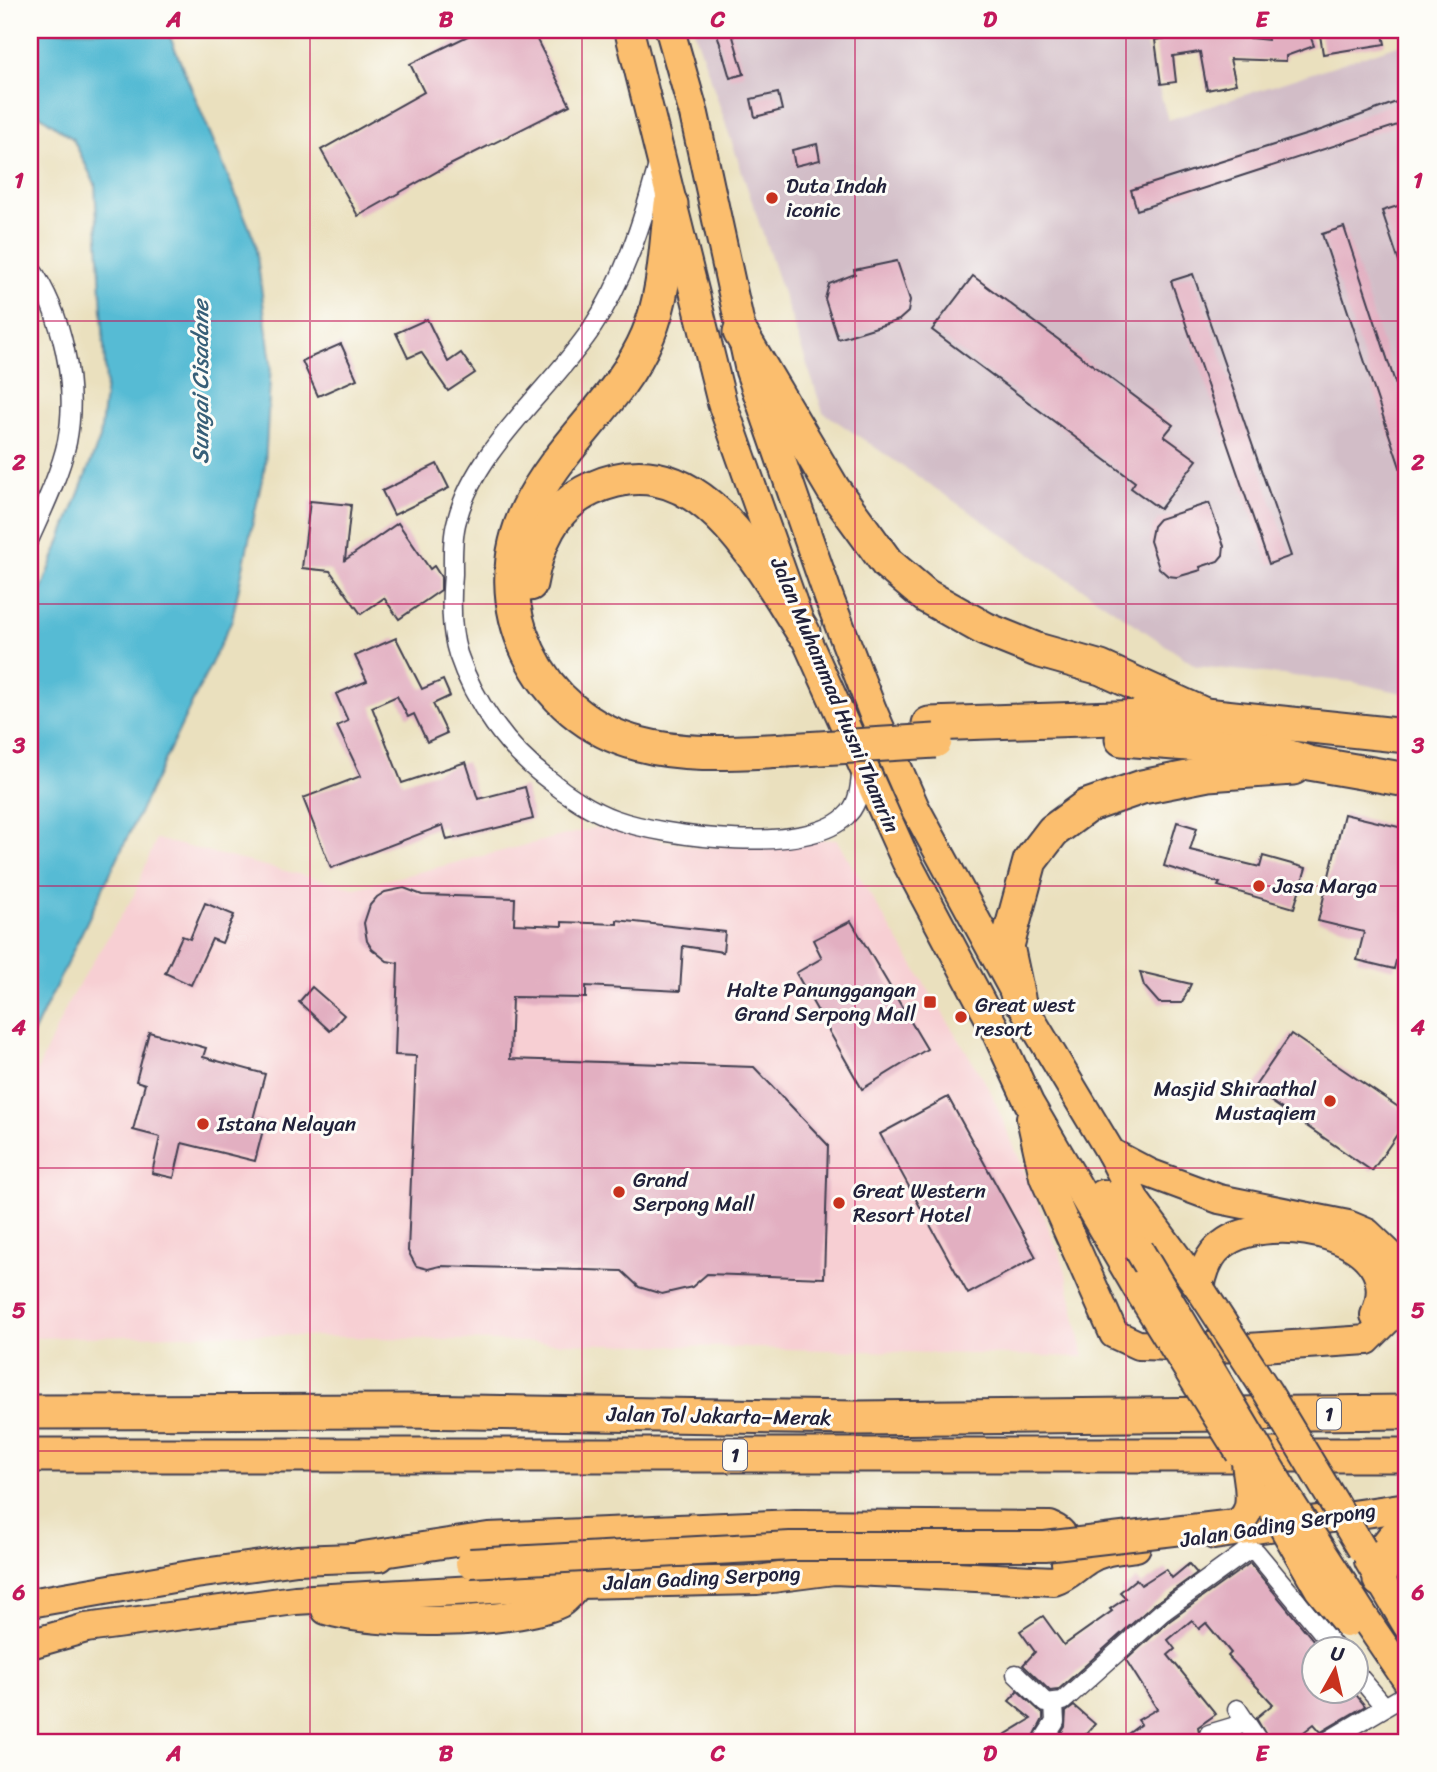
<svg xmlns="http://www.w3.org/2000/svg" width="1437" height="1772" viewBox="0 0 1437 1772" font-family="Sriracha,sans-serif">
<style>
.built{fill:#f7cfd3}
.industrial{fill:#d2bdc7}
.water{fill:#56bbd4;stroke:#3c6e88;stroke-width:2}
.building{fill:#e2afc1}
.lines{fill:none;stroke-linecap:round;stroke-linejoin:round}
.minor-casing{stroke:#403e4f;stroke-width:21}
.primary-casing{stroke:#403e4f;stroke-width:32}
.motorway-casing{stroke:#403e4f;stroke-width:37}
.minor{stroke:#fff;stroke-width:18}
.primary{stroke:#fbbe6e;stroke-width:28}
.motorway{stroke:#fbbe6e;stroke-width:33}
.primary-bridge-casing{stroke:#403e4f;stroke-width:32;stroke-linecap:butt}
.motorway-bridge-casing{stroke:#403e4f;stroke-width:37;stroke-linecap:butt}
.primary-bridge{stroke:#fbbe6e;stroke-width:28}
.motorway-bridge{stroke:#fbbe6e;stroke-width:33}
.grid{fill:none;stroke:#c2185b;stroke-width:2;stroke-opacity:0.55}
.poi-dot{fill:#c8321e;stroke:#fdfcf7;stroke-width:2.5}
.labels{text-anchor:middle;stroke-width:6;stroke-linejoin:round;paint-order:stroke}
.shield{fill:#fdfcf7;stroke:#646373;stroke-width:2}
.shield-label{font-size:19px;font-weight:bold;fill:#22223b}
.poi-label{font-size:21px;fill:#22223b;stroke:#fdfcf7;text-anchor:start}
.street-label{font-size:21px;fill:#22223b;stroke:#fdfcf7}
.water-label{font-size:23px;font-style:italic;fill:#375f78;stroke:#fdfcf7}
.neatline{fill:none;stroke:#c2185b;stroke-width:2.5}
.grid-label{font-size:23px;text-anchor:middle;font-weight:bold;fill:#c2185b}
</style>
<rect width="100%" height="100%" fill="#fdfcf7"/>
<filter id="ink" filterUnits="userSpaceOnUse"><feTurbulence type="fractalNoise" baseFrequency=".0143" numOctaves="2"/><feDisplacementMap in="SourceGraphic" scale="14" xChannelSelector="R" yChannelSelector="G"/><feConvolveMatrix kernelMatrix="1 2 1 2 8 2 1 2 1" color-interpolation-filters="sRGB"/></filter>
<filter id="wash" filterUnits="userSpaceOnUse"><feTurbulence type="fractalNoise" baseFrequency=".00686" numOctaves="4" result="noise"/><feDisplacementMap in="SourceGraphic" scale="28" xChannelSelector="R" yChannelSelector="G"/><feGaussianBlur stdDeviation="1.57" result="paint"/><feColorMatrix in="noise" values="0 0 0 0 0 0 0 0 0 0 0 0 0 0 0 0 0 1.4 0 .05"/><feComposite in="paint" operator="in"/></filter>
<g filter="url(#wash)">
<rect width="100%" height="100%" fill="#eae0be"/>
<polygon class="built" points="597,827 700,848 836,839 990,1090 1064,1264 1084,1357 233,1334 30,1338 30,1086 71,997 134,895 156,839 355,888"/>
<polygon class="industrial" points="694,30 1142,30 1168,120 1407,42 1407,694 1352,682 1196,666 823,412"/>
<polygon class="water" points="30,30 168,32 255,241 271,363 265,465 232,620 30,1040 30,620 100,438 106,384 95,184 73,139 30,108"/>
<g id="blocks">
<g class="building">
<polygon points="480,30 532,30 570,105 440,170 358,216 321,150 424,92 410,64"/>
<polygon points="716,30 731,30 744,74 730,78"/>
<polygon points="1174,30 1268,40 1268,34 1301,36 1309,33 1314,46 1286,56 1286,61 1230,59 1236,84 1207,90 1200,52 1173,56 1176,82 1161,84 1155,40 1175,37"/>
<polygon points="1349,30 1382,30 1385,44 1323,54 1320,35"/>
<polygon points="778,93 782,110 755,117 751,99"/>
<polygon points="1407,98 1407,122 1137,210 1131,190 1324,129"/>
<polygon points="817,144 820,160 795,166 792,150"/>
<polygon points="1407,203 1407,280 1405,280 1382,211"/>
<polygon points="1344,227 1407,419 1407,482 1405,482 1322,234"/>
<polygon points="897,261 910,300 908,312 899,320 838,339 825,299 829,284 855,274 854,270"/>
<polygon points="1193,274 1291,556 1269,564 1171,281"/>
<polygon points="973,276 1173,425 1164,436 1197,460 1160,509 1131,488 1135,482 932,330"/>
<polygon points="427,319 448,362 461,353 475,373 448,391 421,352 408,358 396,333"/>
<polygon points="341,344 357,379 318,396 302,361"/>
<polygon points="437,464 449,488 394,515 382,491"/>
<polygon points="310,501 351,505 345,560 398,523 430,569 434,566 441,577 441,590 399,619 384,598 361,614 330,571 302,568"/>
<polygon points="1209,503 1224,546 1223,555 1218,561 1200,567 1201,570 1177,577 1168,576 1159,568 1150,541 1153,526 1159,519"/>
<polygon points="396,638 422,689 443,680 450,696 433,704 447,733 427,742 414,714 408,717 397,696 372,707 402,783 466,762 478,799 525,787 533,819 447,840 443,825 331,868 303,798 361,776 337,726 348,721 336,694 367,681 355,656"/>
<polygon points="1344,814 1407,829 1407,964 1396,961 1394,969 1357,960 1364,932 1318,921"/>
<polygon points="1177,822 1197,828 1190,850 1260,867 1263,856 1306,868 1294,908 1218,886 1220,883 1164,866"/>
<polygon points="404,888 422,895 515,898 514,924 562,926 562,922 617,924 617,920 725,932 723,952 683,946 680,991 586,986 586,998 512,997 510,1059 754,1067 828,1145 824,1278 707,1274 692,1287 662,1294 639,1287 622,1271 440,1266 428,1269 416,1266 408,1251 416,1056 395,1055 398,963 387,961 372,949 367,941 364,923 370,905 377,897 385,892"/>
<polygon points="205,903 234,915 222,943 212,939 191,985 165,973 182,936 190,939"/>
<polygon points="851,921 927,1049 862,1089 796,973 822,958 813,940"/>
<polygon points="1140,972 1191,984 1182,1003 1159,1003 1144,986"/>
<polygon points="312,987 344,1015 330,1031 299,1002"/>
<polygon points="149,1032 206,1048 203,1057 265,1074 253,1119 265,1122 255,1161 182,1143 174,1178 152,1173 160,1137 133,1130 145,1084 136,1081"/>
<polygon points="1291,1034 1407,1113 1407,1120 1372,1171 1253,1089"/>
<polygon points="948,1097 1036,1257 968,1294 880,1134"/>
<polygon points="1250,1563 1314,1641 1314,1691 1353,1691 1365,1706 1321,1732 1314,1724 1291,1742 1270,1742 1256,1718 1273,1704 1228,1656 1231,1653 1206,1623 1199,1629 1192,1620 1168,1640 1175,1649 1168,1655 1216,1714 1198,1727 1201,1742 1117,1742 1141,1724 1138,1720 1157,1709 1126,1660 1168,1622"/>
<polygon points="1189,1564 1197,1573 1153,1605 1058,1690 1050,1691 1023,1665 1035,1652 1020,1631 1043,1616 1064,1645 1112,1611 1110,1609 1126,1598 1120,1592 1136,1579 1141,1585 1166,1569 1172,1578"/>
<polygon points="1018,1691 1043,1714 1043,1719 1031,1742 993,1742 1031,1719 1009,1701"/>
<polygon points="1074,1706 1095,1724 1079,1742 1055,1742 1065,1727 1066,1712"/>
</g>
</g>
</g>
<g filter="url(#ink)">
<use href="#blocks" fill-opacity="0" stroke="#403e4f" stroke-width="2"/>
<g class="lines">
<g class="minor-casing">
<g id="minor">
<path d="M659,161C643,221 625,279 590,331C549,391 475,449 457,520C452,537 453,556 453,574C451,600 450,629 458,654C474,702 508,750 549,780C567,795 592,811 614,819C664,837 811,857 849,813C860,801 860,783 862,767"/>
<path d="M30,267C63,314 78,385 67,442C60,474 43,509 30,538"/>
<polyline points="1356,1673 1384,1706"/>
<polyline points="1016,1674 1046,1703 1063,1701 1161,1613 1248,1550 1256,1552 1337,1650"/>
<polyline points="1237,1709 1259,1742"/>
<polyline points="1209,1734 1246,1723"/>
<polyline points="1042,1742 1055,1722 1054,1704"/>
<polyline points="1326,1742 1407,1694"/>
</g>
</g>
<g class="primary-casing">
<g id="primary">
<polyline points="629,30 722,403 803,632 906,861 993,1025 1029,1103 1136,1286"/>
<polyline points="670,30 694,114 750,371 829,598 872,710 915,808 1018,998 1111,1153 1136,1202 1201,1290"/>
<polyline points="1031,1118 1044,1177 1114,1334 1138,1345 1248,1348 1367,1340 1391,1316 1397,1303 1399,1280 1389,1254 1367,1233 1348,1225 1219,1199 1149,1173 1111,1153"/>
<polyline points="1102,1194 1139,1250"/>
<path d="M1200,1288C1203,1272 1208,1255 1222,1245C1269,1208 1411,1235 1375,1315"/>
<polyline points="1214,1535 1407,1507"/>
<path d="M363,1556L488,1537L795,1524L1050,1526C1068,1533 1069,1546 1066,1563"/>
<polyline points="1369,1561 1407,1625"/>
<polyline points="30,1603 196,1574 297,1560 380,1557"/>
<path d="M326,1610C375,1626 514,1625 560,1603C567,1599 573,1590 579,1584"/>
<polyline points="1362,1614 1407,1680"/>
<path d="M30,1644L86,1628L295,1600L579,1584L757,1580L834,1570L1054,1581C1069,1576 1074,1568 1087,1560C1101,1550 1119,1550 1136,1547"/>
</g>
</g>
<g class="motorway-casing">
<g id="motorway">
<path d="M671,204C666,247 665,295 648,335C620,401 559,445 528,509C482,603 538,719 639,744C687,757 739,752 787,750"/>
<polyline points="740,332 833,489 887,563 926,596 985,629 1037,650 1101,668 1205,715"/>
<path d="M530,584C537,544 552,507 591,489C697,440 756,560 803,632"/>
<polyline points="929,724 1205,715 1407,736"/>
<polyline points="1122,739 1267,750 1309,763 1407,780"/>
<polyline points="1018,998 1007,946 1030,861 1053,831 1087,806 1142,787 1208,774 1293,768"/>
<polyline points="30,1412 407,1411 857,1418 1407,1412"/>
<polyline points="30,1455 1407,1455"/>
<path d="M1380,1580C1382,1555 1384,1541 1407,1528"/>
</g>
</g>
<use href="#minor" class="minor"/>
<use href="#primary" class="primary"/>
<use href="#motorway" class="motorway"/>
<g class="primary-bridge-casing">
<g id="primary-bridge">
<polyline points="1139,1250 1285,1494 1362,1614"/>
<polyline points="1136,1286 1240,1453"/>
<polyline points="1201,1290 1268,1393 1362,1549"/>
<polyline points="1266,1497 1319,1589 1347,1623"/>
<path d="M470,1563L790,1546H1045L1234,1524C1258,1515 1248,1483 1246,1462"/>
</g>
</g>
<g class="motorway-bridge-casing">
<polyline id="motorway-bridge" points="787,750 935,741"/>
</g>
<use href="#primary-bridge" class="primary-bridge"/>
<use href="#motorway-bridge" class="motorway-bridge"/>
</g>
</g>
<path class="grid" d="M310,30V1742M582,30V1742M855,30V1742M1126,30V1742M30,321H1407M30,604H1407M30,886H1407M30,1168H1407M30,1451H1407"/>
<g class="poi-dot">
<circle cx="772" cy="198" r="7"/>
<circle cx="1259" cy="886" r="7"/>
<rect x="923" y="995" width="14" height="14" rx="3.5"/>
<circle cx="961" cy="1017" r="7"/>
<circle cx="1330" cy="1101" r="7"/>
<circle cx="203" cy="1124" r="7"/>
<circle cx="619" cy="1192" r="7"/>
<circle cx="839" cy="1203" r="7"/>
</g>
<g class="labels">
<g class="shield">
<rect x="1317" y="1398.5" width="24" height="31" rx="5"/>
<rect x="723" y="1439.5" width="24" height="31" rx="5"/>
</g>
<g class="shield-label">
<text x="1329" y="1421">1</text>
<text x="735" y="1462">1</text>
</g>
<g class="poi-label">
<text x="786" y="193">Duta Indah<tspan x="786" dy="24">iconic</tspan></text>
<text x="1273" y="893">Jasa Marga</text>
<text x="916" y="997" text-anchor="end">Halte Panunggangan<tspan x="916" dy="24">Grand Serpong Mall</tspan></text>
<text x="975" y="1012">Great west<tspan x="975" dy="24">resort</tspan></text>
<text x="1316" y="1096" text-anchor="end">Masjid Shiraathal<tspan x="1316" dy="24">Mustaqiem</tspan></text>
<text x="217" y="1131">Istana Nelayan</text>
<text x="633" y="1187">Grand<tspan x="633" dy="24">Serpong Mall</tspan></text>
<text x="853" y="1198">Great Western<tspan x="853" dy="24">Resort Hotel</tspan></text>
</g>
<g class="street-label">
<text transform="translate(835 695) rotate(67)" y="7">Jalan Muhammad Husni Thamrin</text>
<text transform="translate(719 1416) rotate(1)" y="7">Jalan Tol Jakarta–Merak</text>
<text transform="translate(1278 1525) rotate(-9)" y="7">Jalan Gading Serpong</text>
<text transform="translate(702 1578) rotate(-3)" y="7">Jalan Gading Serpong</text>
</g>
<g class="water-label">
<text transform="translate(200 382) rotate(-90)" y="8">Sungai Cisadane</text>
</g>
</g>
<rect width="1437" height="1772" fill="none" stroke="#fdfcf7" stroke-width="77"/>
<g transform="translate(1335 1670) rotate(8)"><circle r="33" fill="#fdfcf7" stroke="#a5a5ac" stroke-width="2"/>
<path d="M0-5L12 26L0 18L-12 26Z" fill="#c8321e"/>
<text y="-10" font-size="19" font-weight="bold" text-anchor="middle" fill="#22223b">U</text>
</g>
<rect x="38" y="38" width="1360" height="1696" class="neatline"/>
<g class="grid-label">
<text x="174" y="27">A</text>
<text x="446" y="27">B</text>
<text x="718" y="27">C</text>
<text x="990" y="27">D</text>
<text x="1262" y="27">E</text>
<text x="19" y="188">1</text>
<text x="1418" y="188">1</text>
<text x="19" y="470">2</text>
<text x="1418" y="470">2</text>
<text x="19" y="753">3</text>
<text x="1418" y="753">3</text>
<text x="19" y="1035">4</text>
<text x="1418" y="1035">4</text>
<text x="19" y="1318">5</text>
<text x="1418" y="1318">5</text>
<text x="19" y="1600">6</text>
<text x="1418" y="1600">6</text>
<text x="174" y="1761">A</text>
<text x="446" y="1761">B</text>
<text x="718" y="1761">C</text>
<text x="990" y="1761">D</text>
<text x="1262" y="1761">E</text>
</g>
</svg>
